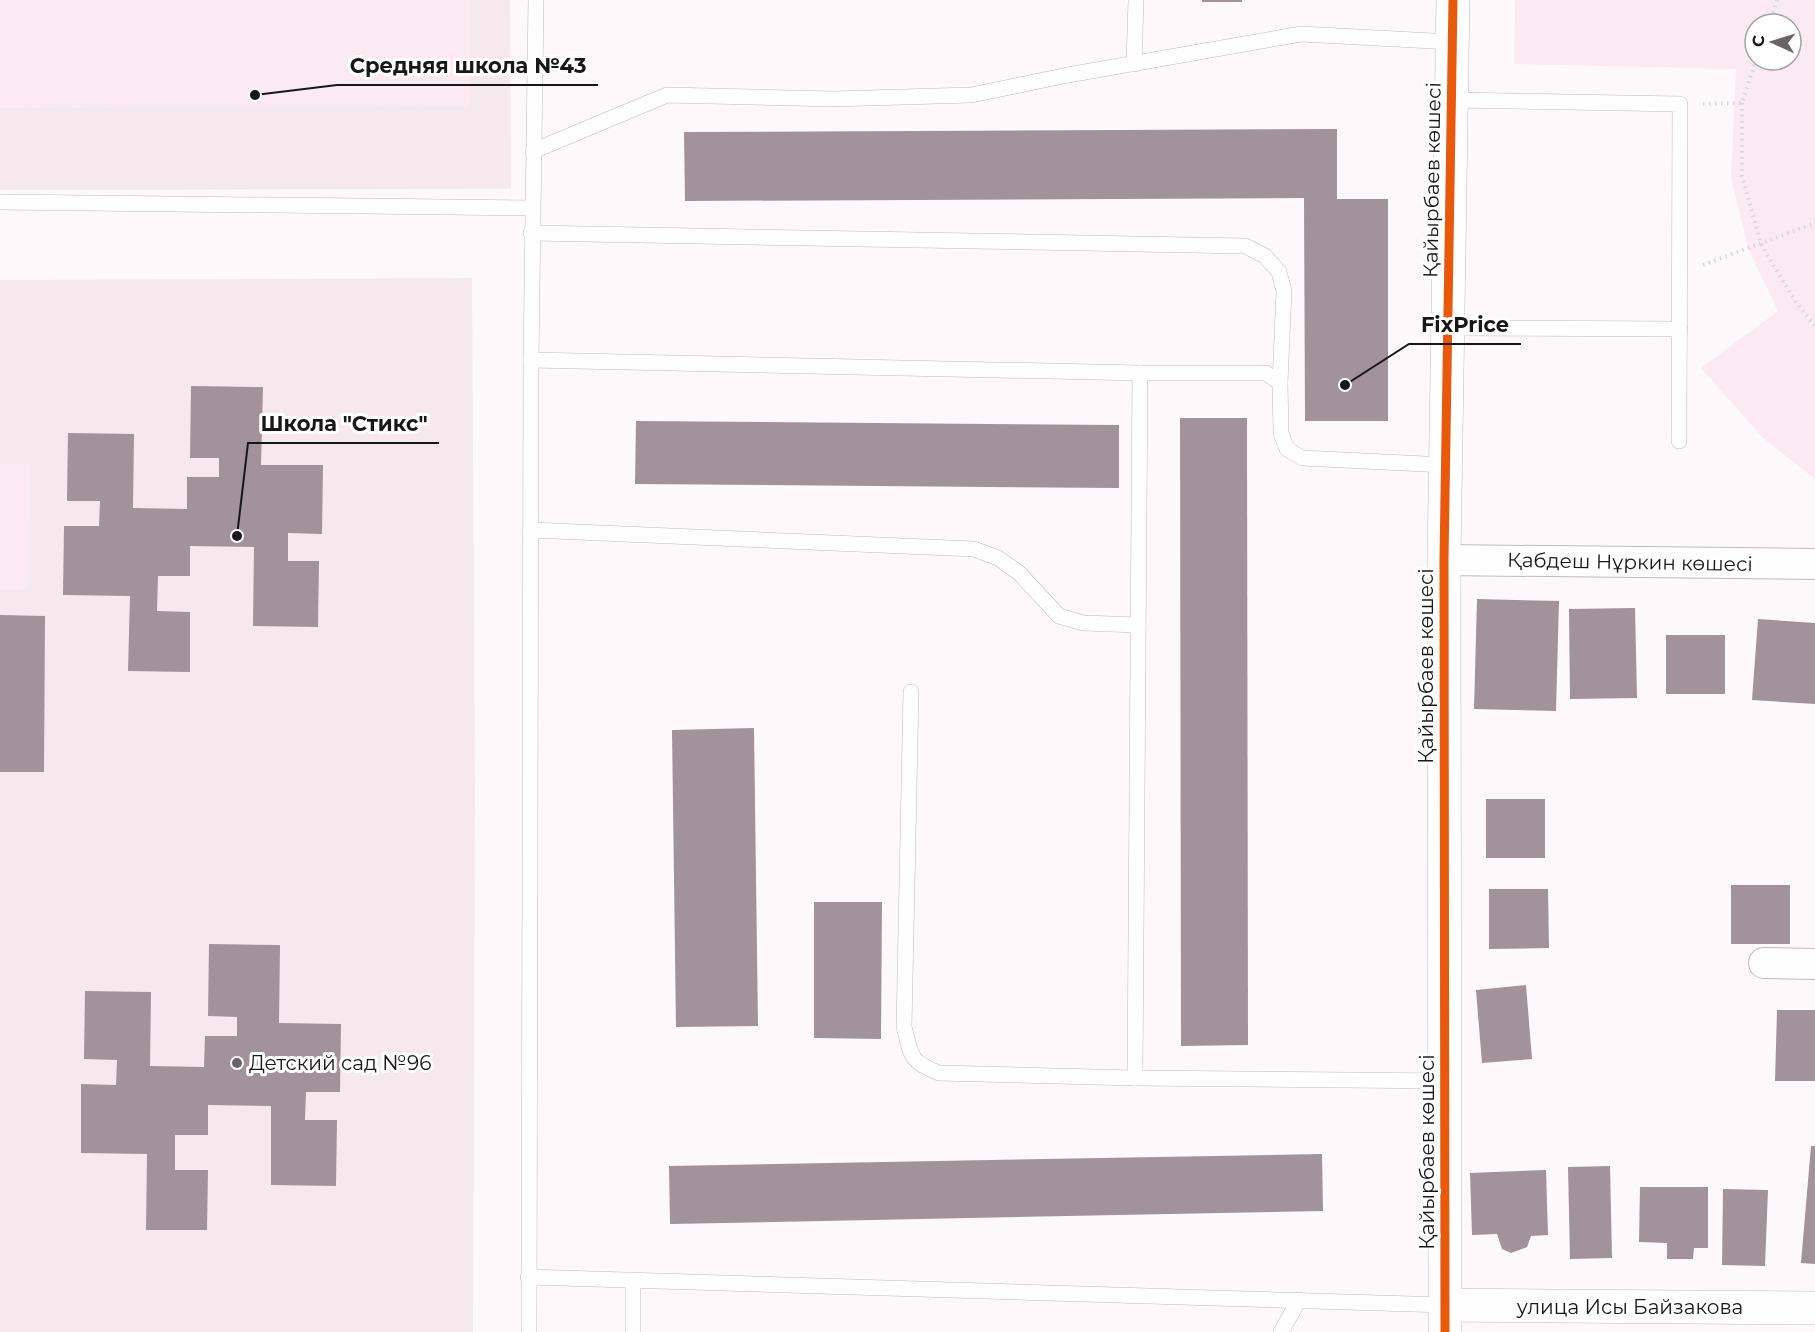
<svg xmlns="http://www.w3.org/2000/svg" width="1815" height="1332" viewBox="0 0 1815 1332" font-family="Montserrat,sans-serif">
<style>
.built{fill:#f5e9ee}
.green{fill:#fbeaf1;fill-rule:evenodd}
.building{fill:#a2929a}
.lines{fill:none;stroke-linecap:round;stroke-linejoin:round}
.lane-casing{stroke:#bebbbd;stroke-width:16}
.street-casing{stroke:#bebbbd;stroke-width:32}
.secondary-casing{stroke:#bebbbd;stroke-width:34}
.path{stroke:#d8d8d8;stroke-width:4;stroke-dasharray:1.5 4.5;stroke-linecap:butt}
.lane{stroke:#fffefe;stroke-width:15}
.street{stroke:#fffefe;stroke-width:30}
.secondary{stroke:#fffefe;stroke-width:33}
.cycleway-casing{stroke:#fff;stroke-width:13}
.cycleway{stroke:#e8590c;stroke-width:9}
.poi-dot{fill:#696567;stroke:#fff;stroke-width:2}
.labels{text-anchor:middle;stroke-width:6;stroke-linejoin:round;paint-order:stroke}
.street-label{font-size:20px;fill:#191617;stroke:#fff}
.poi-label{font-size:20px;fill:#191617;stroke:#fff;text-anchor:start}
.leader{fill:none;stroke:#191617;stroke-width:2}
.callout-dot{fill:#191617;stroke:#fff;stroke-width:2}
.callout-label{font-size:21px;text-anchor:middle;font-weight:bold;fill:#191617;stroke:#fff;stroke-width:6;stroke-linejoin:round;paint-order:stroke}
</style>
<rect width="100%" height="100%" fill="#fdf9fb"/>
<g class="built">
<polygon points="0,0 510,0 511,189 0,190"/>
<polygon points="472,278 475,793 473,1332 0,1332 0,280"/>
</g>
<g class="green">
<polygon points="0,0 470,0 470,107 0,108"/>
<path d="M1515,0H1815V479L1762,437L1701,368L1778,311L1748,248L1731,177L1736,69L1514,64ZM1755,24H1791V60H1755Z"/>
<polygon points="0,464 29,465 28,590 0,590"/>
</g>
<g class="building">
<rect x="1202" y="0" width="40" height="2"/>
<polygon points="1337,129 1337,199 1388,199 1388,421 1305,421 1304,198 685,201 684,132"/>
<polygon points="191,386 263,387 261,465 323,465 322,534 288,533 288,561 319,561 318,627 253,626 254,547 190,546 190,576 158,576 157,611 190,612 190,672 128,671 130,596 63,595 64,526 99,526 100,501 67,501 68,433 134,434 133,508 187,509 187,477 219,477 219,458 190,458"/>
<polygon points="1180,418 1247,418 1248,1045 1181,1046"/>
<polygon points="636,421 1119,425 1119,488 635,484"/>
<polygon points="1477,599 1559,601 1556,711 1474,709"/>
<polygon points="1635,608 1637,698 1570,699 1569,609"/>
<polygon points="0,615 45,616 44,772 0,772"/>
<polygon points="1758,619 1815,623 1815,704 1752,700"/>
<rect x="1666" y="635" width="59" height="59"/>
<polygon points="754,728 758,1026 676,1027 672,730"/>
<rect x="1486" y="799" width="59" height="59"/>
<rect x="1731" y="885" width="59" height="59"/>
<polygon points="1489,889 1548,889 1549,948 1489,949"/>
<polygon points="814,902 882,902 881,1039 814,1038"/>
<polygon points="209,944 280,945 279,1023 341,1024 340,1092 306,1092 305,1120 337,1120 336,1186 271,1185 271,1106 208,1105 208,1135 175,1135 175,1170 208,1170 207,1230 146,1230 147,1154 81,1153 81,1084 116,1085 117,1060 84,1059 85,991 151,992 150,1066 204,1067 205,1036 237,1036 237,1017 208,1016"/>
<polygon points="1526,985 1532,1059 1482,1063 1476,990"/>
<polygon points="1777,1010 1815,1010 1815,1081 1775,1081"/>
<polygon points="1811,1146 1815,1146 1815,1264 1801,1263"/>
<polygon points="1322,1154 1323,1211 670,1224 669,1166"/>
<polygon points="1610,1166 1612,1258 1570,1259 1568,1167"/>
<polygon points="1546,1170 1548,1235 1531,1236 1527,1247 1511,1253 1502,1249 1497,1234 1472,1235 1470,1173"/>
<polygon points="1640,1187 1708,1187 1708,1248 1694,1248 1693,1259 1667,1259 1667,1243 1639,1242"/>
<polygon points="1723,1189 1768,1190 1765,1266 1722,1265"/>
</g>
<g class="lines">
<g class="lane-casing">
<g id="lane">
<polyline points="1134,64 1136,0"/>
<polyline points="1452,100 1680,104 1679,441"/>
<polyline points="533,151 667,95 833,99 971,95 1068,75 1301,34 1452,42"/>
<polyline points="0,202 532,208"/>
<polyline points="531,233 1245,246 1265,256 1279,272 1284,291 1280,383"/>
<polyline points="1447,328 1680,329"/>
<polyline points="531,360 1140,373 1266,373 1280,383 1281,433 1287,449 1302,458 1445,465"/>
<polyline points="531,530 974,549 998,558 1019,573 1059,616 1083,623 1138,625"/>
<path d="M911,692L904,1027C912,1057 909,1061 939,1073L1135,1078L1445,1081"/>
<polyline points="1135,1078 1140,373"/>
<polyline points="528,1277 1446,1305"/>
<polyline points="633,1281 633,1332"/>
<polyline points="529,1332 531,360 536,0"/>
<polyline points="1281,1332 1299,1300"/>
</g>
</g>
<g class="street-casing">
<g id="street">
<polyline points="1444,560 1815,564"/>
<polyline points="1764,963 1815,964"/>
</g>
</g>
<g class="secondary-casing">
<g id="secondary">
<polyline points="1446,1305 1815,1308"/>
<polyline points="1445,1332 1444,560 1453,0"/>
</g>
</g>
<g class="path">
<polyline points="1769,24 1777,0"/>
<polyline points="1742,103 1742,176 1761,244 1795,301 1815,326"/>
<polyline points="1703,104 1742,103 1756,60"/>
<polyline points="1703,265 1815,223"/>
</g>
<use href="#lane" class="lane"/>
<use href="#street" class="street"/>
<use href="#secondary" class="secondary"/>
<g class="cycleway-casing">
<polyline id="cycleway" points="1445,1332 1444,560 1453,0"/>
</g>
<use href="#cycleway" class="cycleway"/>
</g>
<circle class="poi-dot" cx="237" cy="1063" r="6"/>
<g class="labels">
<g class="street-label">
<text transform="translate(1432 180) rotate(-89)" y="7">Қайырбаев көшесі</text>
<text transform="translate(1630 562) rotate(1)" y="7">Қабдеш Нұркин көшесі</text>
<text transform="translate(1426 666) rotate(-90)" y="7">Қайырбаев көшесі</text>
<text transform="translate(1427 1152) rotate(-90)" y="7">Қайырбаев көшесі</text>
<text x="1630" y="1314">улица Исы Байзакова</text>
</g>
<g class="poi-label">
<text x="249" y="1070">Детский сад №96</text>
</g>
</g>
<path class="leader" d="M255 95L337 85H598M1345 385L1409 344H1521M237 536L248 443H439"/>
<g class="callout-dot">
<circle cx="255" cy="95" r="6"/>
<circle cx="1345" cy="385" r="6"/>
<circle cx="237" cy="536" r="6"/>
</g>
<g class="callout-label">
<text x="468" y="73">Средняя школа №43</text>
<text x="1465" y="332">FixPrice</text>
<text x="344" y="431">Школа "Стикс"</text>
</g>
<g transform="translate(1773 42) rotate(274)"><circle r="28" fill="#ffffff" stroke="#a3a2a2" stroke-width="1.5"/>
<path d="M0-4.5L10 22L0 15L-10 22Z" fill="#696567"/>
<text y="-9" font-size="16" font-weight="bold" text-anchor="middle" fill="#191617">С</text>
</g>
</svg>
